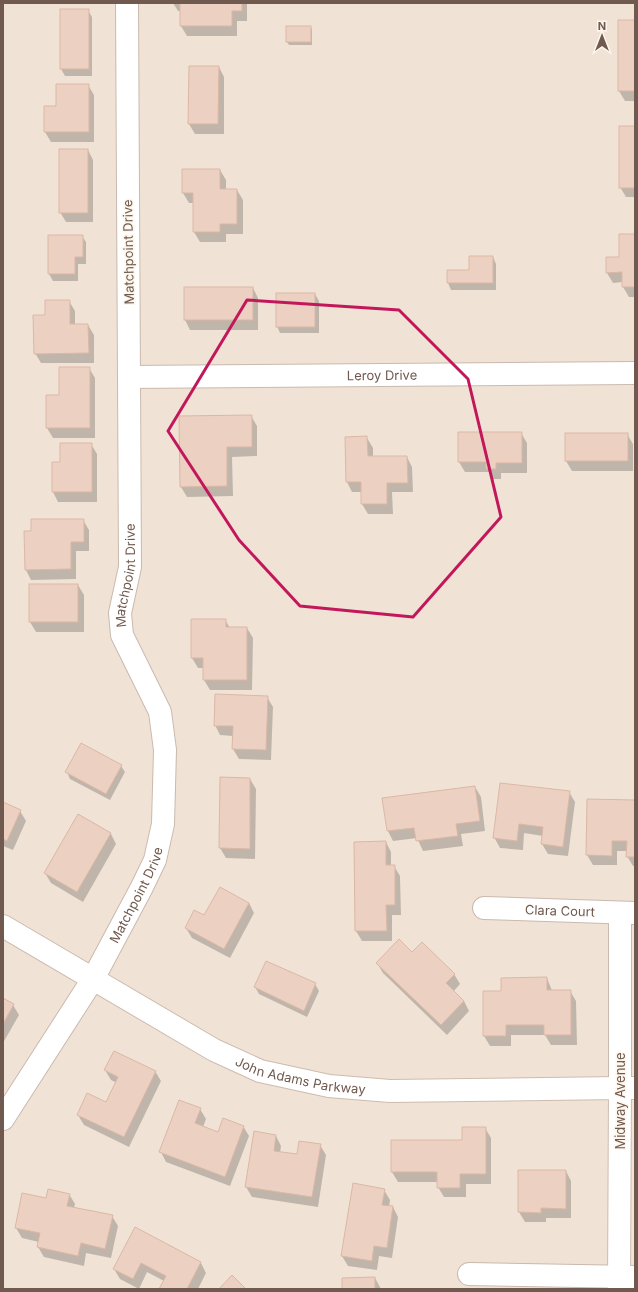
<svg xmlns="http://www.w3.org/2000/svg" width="638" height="1292" viewBox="0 0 638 1292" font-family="Inter,sans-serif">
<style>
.residential{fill:#f0e3d6}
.shadow{fill:#0003}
.building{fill:#ecd0c2;stroke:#dcb7a4}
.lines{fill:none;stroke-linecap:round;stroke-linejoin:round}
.street-casing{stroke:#cab9ae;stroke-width:24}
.secondary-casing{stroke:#cebbaf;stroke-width:24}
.street{stroke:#fff;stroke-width:22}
.secondary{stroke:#fff;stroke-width:22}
.marked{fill:none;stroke:#c2185b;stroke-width:3;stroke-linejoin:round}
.labels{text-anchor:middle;stroke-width:3;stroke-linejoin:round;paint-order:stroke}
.street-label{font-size:13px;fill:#70594e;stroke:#fdf6ed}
</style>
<rect width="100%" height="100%" fill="#faf1e7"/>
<rect class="residential" x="3" y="3" width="632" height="1286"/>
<g class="shadow">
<polygon points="173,3 247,3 247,21 237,21 237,36 187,36 181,26 181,11 178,11"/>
<polygon points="88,10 92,17 92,76 65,76 61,69"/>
<polygon points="619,21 635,21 635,101 625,101 619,91"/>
<polygon points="311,27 312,30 312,45 289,45 287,42"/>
<polygon points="219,67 224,77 224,134 195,134 189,124"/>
<polygon points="88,85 94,95 94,142 51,142 45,132 57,107"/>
<polygon points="635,127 635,197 626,197 620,187"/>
<polygon points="88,150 93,160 93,222 66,222 60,212"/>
<polygon points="220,170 226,180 226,190 237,190 243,200 243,234 226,234 226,242 200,242 194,232 194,203 189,203 183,193"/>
<polygon points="635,235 635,297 629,297 623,287 623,282 613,283 607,273 620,258"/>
<polygon points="49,236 82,236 86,242 86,264 78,264 78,281 53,281 49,274"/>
<polygon points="493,257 496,264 496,290 451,290 448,283"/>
<polygon points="253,288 258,298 258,330 190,330 185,320"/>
<polygon points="315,294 319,301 319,333 280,333 277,326"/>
<polygon points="69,301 75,311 75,325 88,325 94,335 94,363 41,363 35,353 46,316"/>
<polygon points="89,368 95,378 95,438 53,438 47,428 47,396 60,396"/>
<polygon points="251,416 257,426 257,456 232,457 233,496 187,497 181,487"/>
<polygon points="459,433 521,433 527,443 527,473 501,473 501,479 493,479 489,472 465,472 459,462"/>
<polygon points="566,434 627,434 633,444 633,471 572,471 566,461"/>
<polygon points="367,438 373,448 373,457 407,457 412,467 413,492 392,492 393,514 368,514 362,504 362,492 352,492 347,482"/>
<polygon points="91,444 97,454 97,502 58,502 53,492"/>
<polygon points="83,520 89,530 89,551 76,551 76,579 31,580 26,570 32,532"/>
<polygon points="30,585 78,585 84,595 84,632 36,632 30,622"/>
<polygon points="225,620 230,628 247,628 253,638 252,690 210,690 204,680 204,668 198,668 192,658"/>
<polygon points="267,697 273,707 271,760 239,759 233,749 233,736 220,735 215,725"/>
<polygon points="121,766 125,772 110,800 70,779 67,772"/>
<polygon points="221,778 250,779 256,789 255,859 226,858 220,848"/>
<polygon points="475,787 481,797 485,831 461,834 463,846 423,851 417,838 393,841 388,831 383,799"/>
<polygon points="569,792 575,802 568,856 548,854 542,844 543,836 524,833 523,850 500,848 494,837"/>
<polygon points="588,800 635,801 635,866 633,866 627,856 628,851 617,851 617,865 593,865 587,855"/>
<polygon points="3,803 20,811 26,821 13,850 3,846"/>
<polygon points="79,815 111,834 116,844 83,902 51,883 45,873"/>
<polygon points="386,842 391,852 391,866 394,866 400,876 401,915 392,915 392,941 362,941 356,931 355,843"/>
<polygon points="249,903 254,913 230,958 192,938 186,928 205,916"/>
<polygon points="412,953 454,974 460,984 453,992 464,1001 469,1011 447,1035 383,973 377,963"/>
<polygon points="547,978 552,991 570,991 576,1001 577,1045 551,1045 545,1035 511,1035 511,1046 490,1046 484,1036 484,992 502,992"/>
<polygon points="315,984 319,991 307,1017 259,994 255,987"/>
<polygon points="3,999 13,1005 19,1015 3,1043"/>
<polygon points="105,1070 155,1071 161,1081 129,1147 84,1125 78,1115 106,1103 117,1083 111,1080"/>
<polygon points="200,1109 206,1119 203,1127 219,1133 243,1126 249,1136 230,1186 166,1162 161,1152"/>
<polygon points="485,1128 491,1138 491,1184 466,1184 466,1197 444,1197 438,1187 438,1182 398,1182 392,1172 463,1141"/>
<polygon points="276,1136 281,1146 280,1153 298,1155 320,1145 326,1155 318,1207 252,1197 246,1187"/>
<polygon points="519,1171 566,1171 571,1181 571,1218 546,1218 546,1222 525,1222 519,1212"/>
<polygon points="384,1190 390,1200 389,1207 393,1207 398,1217 392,1258 379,1256 377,1270 348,1266 342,1256"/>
<polygon points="69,1194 75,1204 74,1208 112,1216 118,1226 111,1258 86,1253 84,1266 44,1257 38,1247 39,1242 22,1238 16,1228 46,1199"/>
<polygon points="136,1229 201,1263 206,1273 198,1289 160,1289 164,1281 147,1272 139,1289 120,1279 114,1269"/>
<polygon points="375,1278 381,1289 343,1289"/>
</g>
<g class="building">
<polygon points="180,3 242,3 242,11 232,11 232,26 180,26"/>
<rect x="60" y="9" width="29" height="60"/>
<rect x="618" y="20" width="17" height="71"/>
<rect x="286" y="26" width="25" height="16"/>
<polygon points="189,66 219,66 218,124 188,124"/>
<polygon points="56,84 89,84 89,132 44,132 44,106 56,106"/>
<rect x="619" y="126" width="16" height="62"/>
<rect x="59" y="149" width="29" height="64"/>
<polygon points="182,169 220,169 220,189 237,189 237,224 220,224 220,232 193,232 193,193 182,193"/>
<polygon points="619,234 635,234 635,287 622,287 622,272 606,273 606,257 619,257"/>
<polygon points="48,235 83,235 83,257 75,257 75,274 48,274"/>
<polygon points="469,256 493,256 493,283 447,283 447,270 469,270"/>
<rect x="184" y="287" width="69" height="33"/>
<rect x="276" y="293" width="39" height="34"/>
<polygon points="45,300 70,300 70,324 88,324 89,353 34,354 33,315 45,315"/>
<polygon points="59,367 90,367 90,428 46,428 46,395 59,395"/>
<polygon points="252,415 252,447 227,447 227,486 180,487 179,416"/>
<polygon points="458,432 522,432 522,463 496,463 496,469 486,469 486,462 458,462"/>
<rect x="565" y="433" width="63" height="28"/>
<polygon points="367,436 368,456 407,456 408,483 387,483 387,504 361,504 361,482 346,482 345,437"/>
<polygon points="60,443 92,443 92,492 52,492 52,462 60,462"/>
<polygon points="31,519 84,519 84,542 71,542 71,569 25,570 24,531 31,531"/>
<rect x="29" y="584" width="49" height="38"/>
<polygon points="191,619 226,619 226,627 247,627 247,680 203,680 203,658 191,658"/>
<polygon points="215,694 268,696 266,750 232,749 233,726 214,726"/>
<polygon points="81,743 122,765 106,794 65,772"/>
<polygon points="220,777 250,778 250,849 219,848"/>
<polygon points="500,783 570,791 563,847 541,844 543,827 519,824 517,841 493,838"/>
<polygon points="475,786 480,821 456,824 458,836 416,841 414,828 387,831 382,798"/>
<polygon points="587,799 635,800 635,857 626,857 627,841 612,841 612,856 586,855"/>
<polygon points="3,802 21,810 7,841 3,839"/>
<polygon points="78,814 111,833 77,892 44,873"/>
<polygon points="386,841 386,865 395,865 395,905 386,905 387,931 355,931 354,842"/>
<polygon points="220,887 249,903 224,949 185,928 194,910 204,915"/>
<polygon points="399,939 412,952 422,942 455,974 446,983 464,1001 441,1025 376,963"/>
<polygon points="266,961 316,983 304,1011 254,987"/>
<polygon points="547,977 547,990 571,990 571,1035 544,1035 544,1025 506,1025 506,1036 483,1036 483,991 501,991 501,978"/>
<polygon points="3,998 14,1004 3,1024"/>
<polygon points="114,1051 156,1071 124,1137 77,1115 87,1093 106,1102 118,1077 104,1070"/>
<polygon points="179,1100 201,1108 195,1123 218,1132 223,1118 244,1126 225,1177 159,1152"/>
<polygon points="462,1127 486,1127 486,1174 460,1174 460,1188 437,1188 437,1172 391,1172 391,1140 462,1140"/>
<polygon points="254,1131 276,1135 274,1151 297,1154 299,1141 321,1144 312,1197 245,1187"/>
<polygon points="518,1170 566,1170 566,1209 541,1208 541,1213 518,1212"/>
<polygon points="353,1183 385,1189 382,1205 393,1206 387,1248 374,1246 372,1261 341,1256"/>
<polygon points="48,1189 70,1194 67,1206 113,1215 105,1249 81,1243 78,1256 37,1247 40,1233 15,1228 22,1193 46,1198"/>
<polygon points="135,1227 201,1262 187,1289 159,1289 166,1276 141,1263 133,1279 113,1269"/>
<polygon points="232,1275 246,1289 219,1289"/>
<polygon points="375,1277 375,1289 342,1289 342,1278"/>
</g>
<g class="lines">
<g class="street-casing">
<g id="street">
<path id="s1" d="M129,377L635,373"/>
<path id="s2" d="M484,908L635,913"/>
<polyline points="620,913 620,1088 635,1088"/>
<path id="s3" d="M3,1119L93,979L142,887L155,860L163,824L165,750L160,712L122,635L120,613L130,567L127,3"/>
<polyline points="469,1274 635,1277"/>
</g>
</g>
<g class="secondary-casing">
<g id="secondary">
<path id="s4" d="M3,926L214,1050L260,1071L329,1086L390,1091L620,1088L619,1289"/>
</g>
</g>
<use href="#street" class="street"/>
<use href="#secondary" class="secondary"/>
</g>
<path class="marked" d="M247,300L399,310L468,379L501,517L413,617L300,606L239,540L168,431Z"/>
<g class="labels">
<g class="street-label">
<text transform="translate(128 252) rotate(-91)" y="5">Matchpoint Drive</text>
<text dy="5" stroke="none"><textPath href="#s1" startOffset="253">Leroy Drive</textPath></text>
<text dy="5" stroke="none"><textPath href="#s3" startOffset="596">Matchpoint Drive</textPath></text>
<text dy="5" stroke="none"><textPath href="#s3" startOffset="261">Matchpoint Drive</textPath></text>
<text dy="5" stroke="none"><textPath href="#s2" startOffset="76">Clara Court</textPath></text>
<text dy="5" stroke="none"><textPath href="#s4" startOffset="336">John Adams Parkway</textPath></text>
<text transform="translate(620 1101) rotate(-90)" y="5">Midway Avenue</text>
</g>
</g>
<rect width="638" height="1292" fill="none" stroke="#70594e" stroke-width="8"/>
<g transform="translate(602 36)" stroke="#fdf6ed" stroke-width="3" paint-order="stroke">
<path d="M0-3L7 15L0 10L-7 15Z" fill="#70594e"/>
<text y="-6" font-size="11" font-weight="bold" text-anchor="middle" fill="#70594e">N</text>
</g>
</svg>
